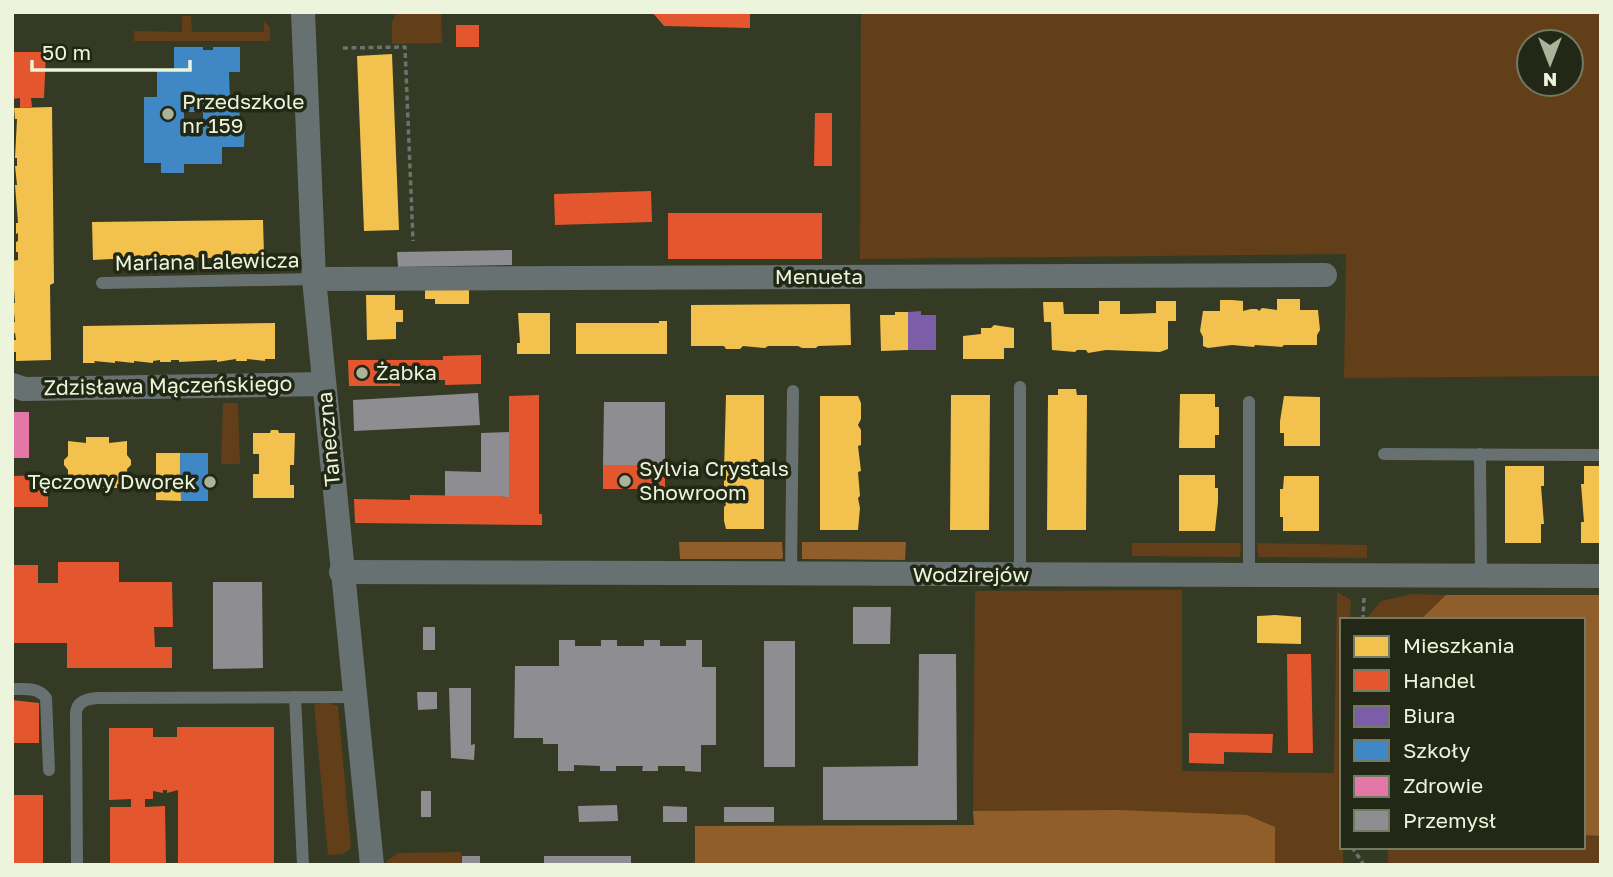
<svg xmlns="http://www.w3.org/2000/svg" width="1613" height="877" viewBox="0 0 1613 877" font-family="'Golos Text',sans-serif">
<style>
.green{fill:#623f18;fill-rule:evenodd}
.forest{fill:#8f5e2a}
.homes{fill:#f2c14e}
.shops{fill:#e4572e}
.offices{fill:#7b5ea7}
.schools{fill:#3f88c5;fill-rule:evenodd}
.health{fill:#e377a8}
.industry{fill:#8d8d92}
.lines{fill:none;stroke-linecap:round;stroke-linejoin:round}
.path{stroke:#6b736e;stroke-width:3.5;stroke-dasharray:5 3.5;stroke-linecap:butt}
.lane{stroke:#677172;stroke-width:12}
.street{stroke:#677172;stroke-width:24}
.poi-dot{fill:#acb39b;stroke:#222815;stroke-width:2.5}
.labels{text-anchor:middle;stroke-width:7;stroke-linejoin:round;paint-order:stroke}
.poi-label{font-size:21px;fill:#ecf4db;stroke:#222815;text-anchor:start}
.street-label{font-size:21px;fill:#ecf4db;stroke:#222815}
</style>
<rect width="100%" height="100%" fill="#343a23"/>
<g class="green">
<polygon points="402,12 441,13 442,43 392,44 392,22 396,14"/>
<path d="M861,12H1601V376L1344,378L1346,254L860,259ZM1529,42H1571V84H1529Z"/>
<polygon points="182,16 191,16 192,32 264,32 264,22 270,27 270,41 134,41 134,31 182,32"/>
<polygon points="223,403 238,403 240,464 221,464"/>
<polygon points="1132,543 1241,543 1240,557 1132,556"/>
<polygon points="1257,543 1367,545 1367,558 1258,557"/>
<polygon points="1182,590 1182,771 1334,773 1337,592 1351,600 1350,620 1342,620 1343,865 1275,865 1275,827 973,811 975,591"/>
<polygon points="1412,594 1446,595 1420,620 1365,620 1381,601"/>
<polygon points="325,702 338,706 351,848 343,854 328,855 314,705"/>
<polygon points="1583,835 1601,836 1601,865 1388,865 1388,847 1583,847"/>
<polygon points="461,852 462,865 388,865 387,861 398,853"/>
</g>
<g class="forest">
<polygon points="679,542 782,542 783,557 782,559 680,559"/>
<polygon points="802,542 906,542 905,560 802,559"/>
<polygon points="1446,595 1601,595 1601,836 1583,835 1583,620 1420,620"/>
<polygon points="1118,810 1247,815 1275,827 1275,865 695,865 695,826 974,825 973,811"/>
</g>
<g class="homes">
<polygon points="392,54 399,230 364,231 357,56"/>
<polygon points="52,107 54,283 50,285 51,360 16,361 16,352 14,352 14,340 16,340 15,333 14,333 13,322 15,322 13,303 15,303 12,261 18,260 18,252 16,252 16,242 18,241 18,233 16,234 16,223 18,223 15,185 17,185 15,166 17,166 17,158 15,158 17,119 15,119 14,108"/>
<polygon points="263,220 264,255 255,255 255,258 244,258 244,255 225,258 225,256 217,256 217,258 206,258 206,256 187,259 187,256 168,259 168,256 161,257 161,259 150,259 149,257 93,260 92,222"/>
<polygon points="425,284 469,284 469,304 435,304 435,299 425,299"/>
<polygon points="366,295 395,295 395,310 403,310 403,322 396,322 396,339 367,340"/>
<polygon points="1277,299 1300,299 1300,310 1318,310 1320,330 1317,335 1317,345 1284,345 1282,347 1255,345 1254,347 1232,345 1208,348 1203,346 1203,337 1200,331 1203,311 1220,311 1220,300 1232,300 1243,301 1243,311 1251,309 1257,309 1259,311 1262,308 1277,310"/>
<polygon points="1099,301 1120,301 1120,314 1129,314 1156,313 1156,301 1176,301 1176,321 1168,321 1168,349 1160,352 1106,350 1088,353 1086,350 1077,350 1075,352 1052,350 1051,322 1044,322 1043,302 1063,302 1064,314 1099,314"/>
<polygon points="850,304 851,345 818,346 816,348 802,348 798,346 768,346 765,348 743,346 740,349 726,349 724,346 691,346 691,305"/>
<polygon points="895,312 908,312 908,350 881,351 880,315 895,315"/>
<polygon points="518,313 550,313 550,354 517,354 517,343 520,343"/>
<polygon points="659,321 667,321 667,354 576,354 576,323 659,323"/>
<polygon points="275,323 275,359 265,359 265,361 247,359 247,361 236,361 236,359 217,362 217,360 179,362 179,360 171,360 171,362 160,362 160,360 153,361 153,363 134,361 134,363 115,361 115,363 94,361 95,363 83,363 83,326"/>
<polygon points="994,325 1014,328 1014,348 1004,348 1004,359 963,359 963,336 981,334 981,328 991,328"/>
<polygon points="1058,389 1076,389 1077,395 1087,395 1086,530 1047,530 1048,395 1058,395"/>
<polygon points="1180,394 1215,394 1215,407 1219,407 1219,435 1215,435 1215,448 1179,448"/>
<polygon points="726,395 764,395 764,529 726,529 724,521 724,507 726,505 724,495 724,481 726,480 724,470"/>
<polygon points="951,395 990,395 989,530 950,530"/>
<polygon points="820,396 858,396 861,403 861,419 858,425 861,430 861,445 858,446 861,471 858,472 860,496 858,498 860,508 858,530 820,530"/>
<polygon points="1284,396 1320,397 1320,446 1284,446 1284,433 1280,433 1280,421"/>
<polygon points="271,430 278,430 279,433 295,433 294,465 290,465 290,485 294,485 294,498 253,498 253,474 259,474 259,454 253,454 253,433 270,433"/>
<polygon points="86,437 109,437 109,443 127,441 127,455 131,460 131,465 127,469 128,484 117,484 117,488 79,488 79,484 68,484 68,470 64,465 64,460 68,456 68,441 86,443"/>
<polygon points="156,453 180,453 181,501 156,500"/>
<polygon points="1505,466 1544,466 1544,486 1541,486 1544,524 1541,524 1541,543 1505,543"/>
<polygon points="1584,466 1601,466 1601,543 1581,543 1581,522 1584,522 1581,484 1584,484"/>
<polygon points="1179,475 1215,475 1215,488 1218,488 1218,502 1215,531 1179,531"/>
<polygon points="1284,476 1319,476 1319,531 1283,531 1283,517 1280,517 1280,489 1283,489"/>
<polygon points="1275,615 1301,617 1301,644 1257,643 1257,616"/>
</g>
<g class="shops">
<polygon points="652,12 750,12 750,28 664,26"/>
<rect x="456" y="25" width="23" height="22"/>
<polygon points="12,52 46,52 44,98 31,98 32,107 20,108 20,98 12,99"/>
<polygon points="815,113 832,113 832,166 814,166"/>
<polygon points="651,191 652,222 555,225 554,194"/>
<rect x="668" y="213" width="154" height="46"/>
<polygon points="481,355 481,384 445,385 445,380 400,380 400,386 349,386 348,360 443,360 443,356"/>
<polygon points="539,395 539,514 542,514 542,525 355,523 354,499 410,500 410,495 501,496 509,498 509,396"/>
<rect x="603" y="465" width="62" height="24"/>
<polygon points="48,475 48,507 12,507 12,476"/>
<polygon points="58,562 119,562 119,582 172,582 173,627 154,627 155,647 172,647 172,668 67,668 67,643 12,643 12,565 38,565 38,583 58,583"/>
<polygon points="1287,654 1311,654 1313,753 1288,753"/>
<polygon points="12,700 39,703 39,743 12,743"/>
<polygon points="177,727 274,727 274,865 178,865 178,790 167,793 167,790 163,790 163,793 153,791 153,799 145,799 145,807 165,806 166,865 110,865 110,807 131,807 131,799 109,800 109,728 153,728 153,737 177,737"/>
<polygon points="1189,733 1273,734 1272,753 1224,752 1224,764 1189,763"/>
<rect x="12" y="795" width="31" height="70"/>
</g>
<polygon class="offices" points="921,311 921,315 936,315 936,350 908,350 908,312"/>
<g class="schools">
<path d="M174,47H203V50H213V47H240V72H229L230,101H239L240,122L245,121L244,147H222V164H184V173H161V163H144V97H157V71H174ZM184,112H203V134H184Z"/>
<polygon points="180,453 208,453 208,501 181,501"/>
</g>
<rect class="health" x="12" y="412" width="17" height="46"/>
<g class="industry">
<polygon points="512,250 512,265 398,267 397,252"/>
<polygon points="478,393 480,425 354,431 353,400"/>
<polygon points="604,402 665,402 665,465 603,465"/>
<polygon points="509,432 509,498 501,496 445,496 445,471 481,472 481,433"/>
<polygon points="213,582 262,582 263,668 213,669"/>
<polygon points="853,607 891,607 890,644 853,644"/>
<rect x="423" y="627" width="12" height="23"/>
<polygon points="559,640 575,640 575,646 601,646 601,640 617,640 617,646 644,646 644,640 660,640 660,646 686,646 686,640 702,640 702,667 716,667 716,745 701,745 701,772 685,771 685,766 658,766 658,771 642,771 643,766 616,766 616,771 600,771 600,766 574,765 574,771 558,771 558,744 543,744 543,738 514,738 515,666 559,666"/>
<rect x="764" y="641" width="31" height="126"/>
<polygon points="919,654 956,654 957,820 823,820 823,767 918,766"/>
<polygon points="449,688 471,688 471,745 475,744 474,760 451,758"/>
<polygon points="417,692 437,692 437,709 418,710"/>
<rect x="421" y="791" width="10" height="26"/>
<polygon points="617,805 618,821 579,822 578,806"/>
<polygon points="663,806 687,807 687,822 663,822"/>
<rect x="724" y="807" width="50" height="15"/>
<rect x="462" y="856" width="18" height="9"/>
<rect x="544" y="856" width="87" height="9"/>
</g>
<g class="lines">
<g class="path">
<polyline points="343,48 405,47 413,241"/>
<polyline points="1363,620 1364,597"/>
<polyline points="1352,847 1364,865"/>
</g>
<g class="lane">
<polyline points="102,283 314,279"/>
<polyline points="1384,454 1601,455"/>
<polyline points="1480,454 1481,576"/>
<polyline points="791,574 793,391"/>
<polyline points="1020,575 1020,387"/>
<polyline points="1249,576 1249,402"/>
<path d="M12,689C25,689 38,687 46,698L49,770"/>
<polyline points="295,697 303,865"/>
<path d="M77,865L76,713C77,701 87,699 97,698L354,697"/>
</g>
<g class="street">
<polyline points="303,12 314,279 372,865"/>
<polyline points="314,279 1325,275"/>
<polyline points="12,385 24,389 324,384"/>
<polyline points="341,572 1601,576"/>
</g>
</g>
<g class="poi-dot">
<circle cx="168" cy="114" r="7"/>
<circle cx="362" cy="373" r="7"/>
<circle cx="625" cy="481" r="7"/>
<circle cx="210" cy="482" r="7"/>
</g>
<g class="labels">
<g class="poi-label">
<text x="182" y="109">Przedszkole<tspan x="182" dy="24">nr 159</tspan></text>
<text x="376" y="380">Żabka</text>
<text x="639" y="476">Sylvia Crystals<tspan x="639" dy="24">Showroom</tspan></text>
<text x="196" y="489" text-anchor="end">Tęczowy Dworek</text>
</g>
<g class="street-label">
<text transform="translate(207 262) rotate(-1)" y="7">Mariana Lalewicza</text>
<text x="819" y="284">Menueta</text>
<text transform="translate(168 386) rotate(-1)" y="7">Zdzisława Mączeńskiego</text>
<text transform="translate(329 439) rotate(-95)" y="7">Taneczna</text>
<text x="971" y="582">Wodzirejów</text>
</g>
</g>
<rect width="1613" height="877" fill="none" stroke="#ecf4db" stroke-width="28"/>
<rect x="1340" y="618" width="245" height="231" fill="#222815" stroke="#737a64" stroke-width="2"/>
<rect x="1354" y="636" width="35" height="21" fill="#f2c14e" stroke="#737a64" stroke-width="2"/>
<text x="1403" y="653" font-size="21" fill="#ecf4db">Mieszkania</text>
<rect x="1354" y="670" width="35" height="21" fill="#e4572e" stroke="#737a64" stroke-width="2"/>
<text x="1403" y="688" font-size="21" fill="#ecf4db">Handel</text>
<rect x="1354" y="706" width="35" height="21" fill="#7b5ea7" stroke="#737a64" stroke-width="2"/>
<text x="1403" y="723" font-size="21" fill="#ecf4db">Biura</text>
<rect x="1354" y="740" width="35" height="21" fill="#3f88c5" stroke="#737a64" stroke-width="2"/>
<text x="1403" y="758" font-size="21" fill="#ecf4db">Szkoły</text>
<rect x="1354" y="776" width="35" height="21" fill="#e377a8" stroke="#737a64" stroke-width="2"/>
<text x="1403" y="793" font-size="21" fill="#ecf4db">Zdrowie</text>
<rect x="1354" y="810" width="35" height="21" fill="#8d8d92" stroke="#737a64" stroke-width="2"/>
<text x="1403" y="828" font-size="21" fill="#ecf4db">Przemysł</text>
<g transform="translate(1550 63) rotate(180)"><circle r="33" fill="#222815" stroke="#737a64" stroke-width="2"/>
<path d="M0-5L12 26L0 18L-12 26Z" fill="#acb39b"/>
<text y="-10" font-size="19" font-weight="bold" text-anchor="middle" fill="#ecf4db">N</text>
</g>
<path d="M32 60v10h158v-10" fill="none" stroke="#ecf4db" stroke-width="3.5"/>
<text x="42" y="60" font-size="21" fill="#ecf4db" stroke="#222815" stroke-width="5" paint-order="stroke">50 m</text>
</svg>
